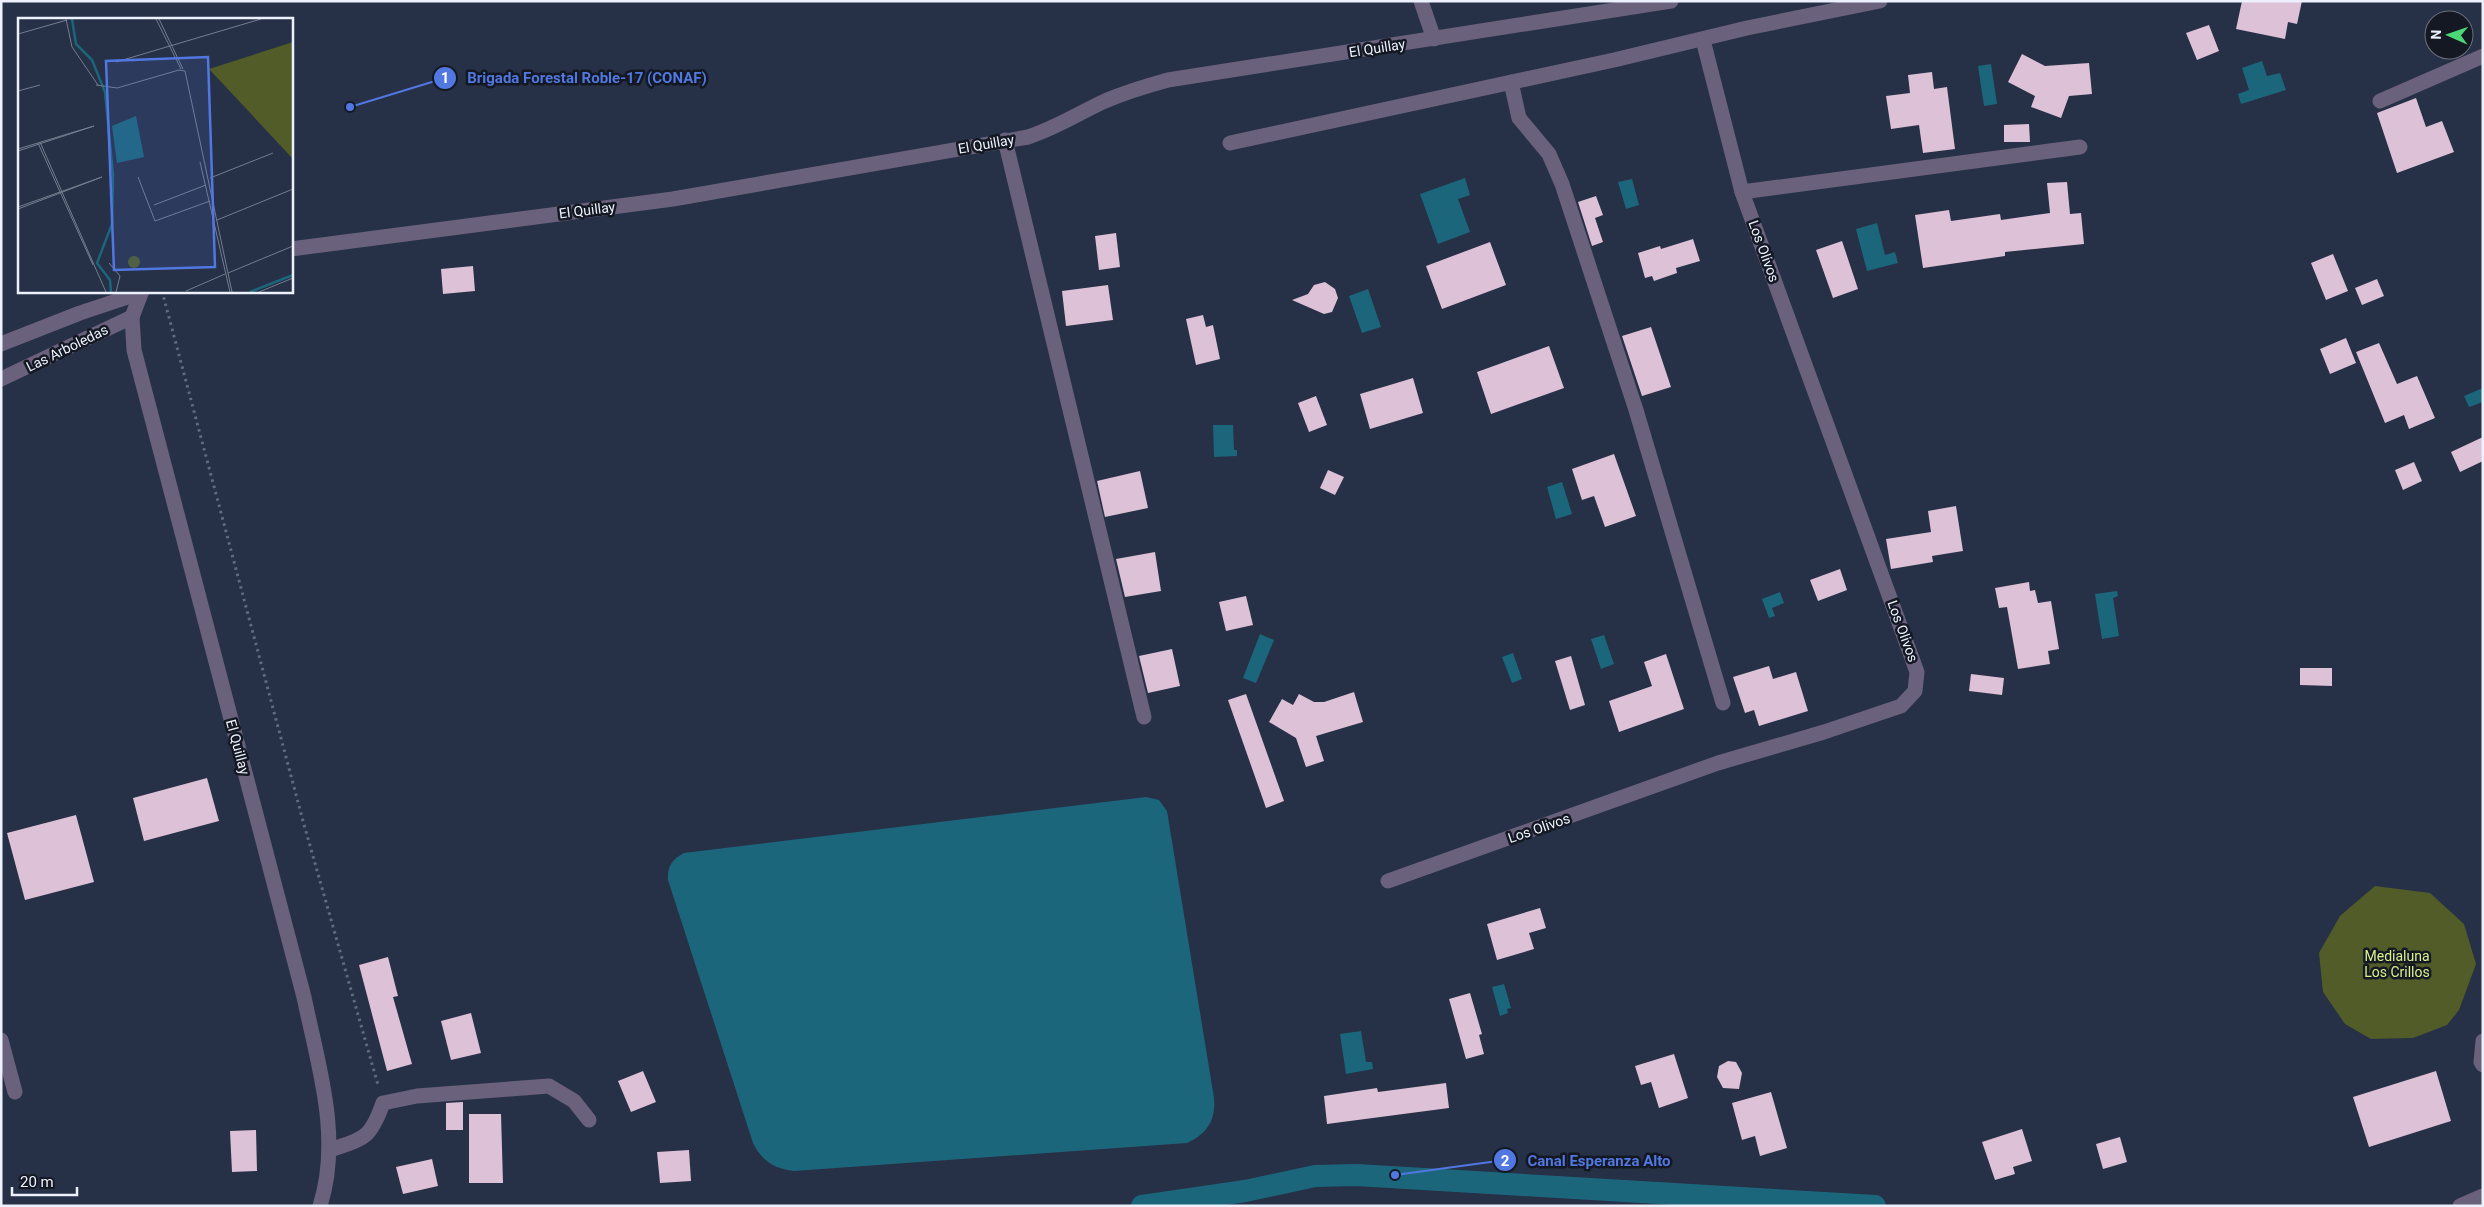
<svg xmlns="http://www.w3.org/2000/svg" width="2484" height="1207" viewBox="0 0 2484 1207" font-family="Roboto,sans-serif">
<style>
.green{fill:#515c28}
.water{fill:#1c667b}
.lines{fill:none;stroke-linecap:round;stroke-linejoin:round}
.canal{stroke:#1c667b;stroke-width:22}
.building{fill:#ddc1d6}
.path{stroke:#626a7d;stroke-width:3;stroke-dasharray:2.5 4;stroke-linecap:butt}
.minor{stroke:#6a617c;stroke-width:15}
.labels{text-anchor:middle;stroke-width:5;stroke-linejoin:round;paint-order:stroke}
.street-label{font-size:14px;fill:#ecf1fd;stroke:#131822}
.park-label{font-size:14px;fill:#daf08d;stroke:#131822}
.inset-river{fill:none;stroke:#1c667b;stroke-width:2.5}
.inset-road{fill:none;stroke:#757d8f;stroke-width:1}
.view{fill:#5177e1;fill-opacity:0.15;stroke:#5177e1;stroke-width:2.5}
.inset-edge{fill:none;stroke:#ecf1fd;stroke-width:2.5}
.leader{fill:none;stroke:#5177e1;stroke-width:2}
.callout-dot{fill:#5177e1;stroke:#131822;stroke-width:2}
.mark-label{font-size:15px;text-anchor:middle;font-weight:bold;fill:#fff}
.callout-label{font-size:15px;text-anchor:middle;font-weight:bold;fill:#5177e1;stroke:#131822;stroke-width:5;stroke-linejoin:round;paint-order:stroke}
</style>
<rect width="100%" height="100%" fill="#263046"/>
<polygon class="green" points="2375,886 2430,893 2464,924 2476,964 2459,1010 2447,1025 2413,1038 2371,1039 2345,1024 2323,992 2319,953 2340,916"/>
<g class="water">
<polygon points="2262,61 2267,76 2280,73 2286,90 2241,104 2238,94 2249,90 2242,68"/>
<polygon points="1991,64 1997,104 1984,106 1978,66"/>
<polygon points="1465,178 1470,195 1458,199 1470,232 1438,244 1420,194"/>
<polygon points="1632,179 1639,205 1626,209 1618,182"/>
<polygon points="1877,223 1885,255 1895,252 1898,263 1867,271 1856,229"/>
<polygon points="1368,289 1381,327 1362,333 1349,296"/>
<polygon points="2483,388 2483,402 2469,407 2464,396"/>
<polygon points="1213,425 1233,425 1234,450 1237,450 1237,456 1214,457"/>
<polygon points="1562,482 1572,514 1556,519 1547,487"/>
<polygon points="2117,591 2118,596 2113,598 2119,636 2102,639 2095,594"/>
<polygon points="1780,592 1784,603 1772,608 1775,616 1769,618 1762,599"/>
<polygon points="1260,634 1274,640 1256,683 1243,678"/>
<polygon points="1604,635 1614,664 1601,669 1591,639"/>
<polygon points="1513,653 1522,679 1512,683 1502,657"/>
<path d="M1146,797L1159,800L1167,811L1214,1098C1216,1120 1207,1134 1187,1143L794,1171C774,1169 762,1161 753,1143L668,880C667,867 672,859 684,853Z"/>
<polygon points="1504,984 1511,1008 1507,1009 1508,1013 1500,1016 1492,987"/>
<polygon points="1361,1031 1366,1062 1372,1062 1373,1069 1346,1074 1340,1034"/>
</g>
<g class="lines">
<polyline class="canal" points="1142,1206 1245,1191 1315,1176 1357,1175 1875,1206"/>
</g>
<g class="building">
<polygon points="2242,1 2302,1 2297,24 2288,22 2285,39 2236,29"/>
<polygon points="2209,25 2219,51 2197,60 2186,33"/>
<polygon points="2022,54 2045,66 2089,63 2092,94 2069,96 2061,118 2031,107 2035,96 2008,82"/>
<polygon points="1932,72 1934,89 1947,87 1955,149 1923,153 1919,125 1891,129 1886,96 1910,93 1908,75"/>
<polygon points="2416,98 2426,127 2442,121 2454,152 2397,173 2377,113"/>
<polygon points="2029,124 2030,142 2004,142 2004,125"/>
<polygon points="2067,182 2070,214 2081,213 2084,244 2005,252 2005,256 1923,268 1915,215 1949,210 1951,221 2000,214 2001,220 2050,213 2047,183"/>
<polygon points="1596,196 1603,215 1595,218 1603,242 1592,246 1578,202"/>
<polygon points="1116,233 1120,267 1099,270 1095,236"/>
<polygon points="1693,239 1700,261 1676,268 1677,273 1654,281 1652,276 1645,278 1638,253 1660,246 1661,249"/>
<polygon points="1842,241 1858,289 1833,298 1816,250"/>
<polygon points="1490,242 1506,285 1442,309 1426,266"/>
<polygon points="2333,254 2348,291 2326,300 2311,263"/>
<polygon points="473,266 475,291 443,294 441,269"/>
<polygon points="2377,279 2384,296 2362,305 2355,288"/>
<polygon points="1325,282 1335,289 1338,298 1332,312 1324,314 1292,300 1308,294 1314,285"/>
<polygon points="1108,285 1113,320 1066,326 1062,291"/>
<polygon points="1203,315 1206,327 1213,325 1220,359 1196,365 1186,319"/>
<polygon points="1651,327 1671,387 1642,396 1622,336"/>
<polygon points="2346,338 2356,363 2330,374 2320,349"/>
<polygon points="2379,343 2397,384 2417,376 2435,418 2409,429 2404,415 2385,423 2356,352"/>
<polygon points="1549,346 1564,388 1491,414 1477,372"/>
<polygon points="1413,378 1423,413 1370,429 1360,394"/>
<polygon points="1316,396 1327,425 1309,432 1298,403"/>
<polygon points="2483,437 2483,461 2460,472 2451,452"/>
<polygon points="1614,454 1636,516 1605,527 1594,496 1582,500 1572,469"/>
<polygon points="2414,462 2422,481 2403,490 2395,470"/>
<polygon points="1328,470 1344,477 1335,495 1320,488"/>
<polygon points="1140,471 1148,508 1105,517 1097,481"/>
<polygon points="1956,506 1963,551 1932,556 1933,562 1891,569 1886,539 1931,532 1928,511"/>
<polygon points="1155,552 1161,591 1125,597 1116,559"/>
<polygon points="1840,569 1847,590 1818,601 1810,580"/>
<polygon points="2029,582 2030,591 2035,590 2038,603 2051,601 2059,649 2048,651 2050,664 2018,669 2007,607 1999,608 1995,588"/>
<polygon points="1246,596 1253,625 1226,631 1219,602"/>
<polygon points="1172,649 1180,686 1148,693 1139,656"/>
<polygon points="1666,654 1684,709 1619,732 1609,701 1652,686 1644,662"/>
<polygon points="1571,656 1585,705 1570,710 1555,661"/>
<polygon points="1769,666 1773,679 1796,672 1808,711 1759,726 1754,710 1745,713 1733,677"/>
<polygon points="2300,668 2332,668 2332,686 2300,685"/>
<polygon points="1971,674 2004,678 2002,695 1969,691"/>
<polygon points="1354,692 1363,722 1316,736 1324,761 1306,767 1296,738 1269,722 1282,699 1293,705 1299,694 1314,702 1324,702"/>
<polygon points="1246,694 1284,801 1266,808 1228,700"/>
<polygon points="207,778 219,821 144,841 133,798"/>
<polygon points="76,815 94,882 25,900 7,833"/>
<polygon points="1540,908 1546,928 1529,933 1534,949 1497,960 1487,924"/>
<polygon points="388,957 398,996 393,997 412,1064 387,1071 359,965"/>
<polygon points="1470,993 1482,1034 1479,1035 1484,1054 1466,1059 1449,999"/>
<polygon points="471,1013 481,1053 451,1060 441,1021"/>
<polygon points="1674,1054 1688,1098 1659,1108 1651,1082 1641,1085 1635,1066"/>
<polygon points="1728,1061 1736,1062 1742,1073 1739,1089 1723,1088 1717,1077 1719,1066"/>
<polygon points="643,1071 656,1102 631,1112 618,1081"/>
<polygon points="2436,1071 2451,1121 2369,1147 2353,1097"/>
<polygon points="1446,1083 1449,1108 1327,1124 1324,1096 1377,1088 1378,1092"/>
<polygon points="1771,1092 1787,1148 1760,1156 1755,1136 1742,1140 1732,1103"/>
<polygon points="463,1102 463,1130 446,1130 446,1103"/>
<polygon points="469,1114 501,1114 503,1183 469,1183"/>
<polygon points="2022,1129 2032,1161 2013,1167 2015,1174 1995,1180 1982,1142"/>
<polygon points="256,1130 257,1171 232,1172 230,1131"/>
<polygon points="2120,1137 2127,1162 2103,1169 2096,1144"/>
<polygon points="689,1150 691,1181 660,1183 657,1152"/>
<polygon points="432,1159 438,1186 403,1194 396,1167"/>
</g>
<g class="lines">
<polyline class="path" points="162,291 303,821 378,1085"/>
<g class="minor">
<polyline points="1421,1 1434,39"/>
<polyline points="1511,82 1519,118 1549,154 1562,184 1636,410 1723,703"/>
<polyline points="2380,101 2483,56"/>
<polyline points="1005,140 1144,717"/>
<polyline points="1230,143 1614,60 1747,28 1880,1"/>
<polyline points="1742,192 2080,147"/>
<path d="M291,249L673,199L1028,137C1056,128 1079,113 1105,101C1126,92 1146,86 1168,80L1671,1"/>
<path d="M142,291L132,317L134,350L304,997C318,1065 342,1137 320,1206"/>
<polyline points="1,344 80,313 140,293"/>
<polyline points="1,379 132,317"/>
<polyline points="1388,881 1718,763 1824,732 1901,706 1915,691 1917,672 1742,192 1703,40"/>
<polyline points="1,1040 15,1092"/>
<polyline points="2483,1041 2481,1062 2483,1065"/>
<path d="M330,1150C365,1138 370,1139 383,1103L417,1096L549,1086L574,1101L589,1120"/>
<polyline points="2460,1206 2483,1196"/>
</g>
</g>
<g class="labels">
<g class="street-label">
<text transform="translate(1377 48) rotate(-9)" y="5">El Quillay</text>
<text transform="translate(986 144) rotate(-10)" y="5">El Quillay</text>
<text transform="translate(587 210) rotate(-7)" y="5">El Quillay</text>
<text transform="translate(1764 251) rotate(70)" y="5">Los Olivos</text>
<text transform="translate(67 348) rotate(-26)" y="5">Las Arboledas</text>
<text transform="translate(1903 631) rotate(70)" y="5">Los Olivos</text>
<text transform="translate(238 747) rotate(75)" y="5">El Quillay</text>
<text transform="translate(1539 828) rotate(-19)" y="5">Los Olivos</text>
</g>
<g class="park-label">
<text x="2397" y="961">Medialuna<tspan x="2397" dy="16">Los Crillos</tspan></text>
</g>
</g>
<g transform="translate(18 18)">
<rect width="275" height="275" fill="#263046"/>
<path d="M275,24V141L191,51ZM110 244a6 6 0 1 1 12 0a6 6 0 1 1-12 0Z" fill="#515c28"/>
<path d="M118,98L126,139L99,145L94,108Z" fill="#1c667b"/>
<path class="inset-river" d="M54,1L58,26L74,42L87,74L95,157L94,206L79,245L92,262L93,274M232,274L275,257"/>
<path class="inset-road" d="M48,1L54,29L80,67M138,1L163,51M141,1L165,51M0,16L49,2M98,44L243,1M78,67L99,70L161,52L167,53L214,274M0,73L22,67M22,124L88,274M20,125L75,247M0,131L76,108L0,133M182,144L212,274M120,159L137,203L192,183M192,160L255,135M136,187L188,167M0,189L84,159L0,191M199,202L275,171M91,245L102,258L98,274M210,255L275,228M168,273L207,256M241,274L275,260"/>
<path class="view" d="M190,39L197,249L96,252L88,43Z"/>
<rect width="275" height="275" class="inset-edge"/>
</g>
<path class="leader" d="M350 107L445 78M1395 1175L1505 1160"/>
<g class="callout-dot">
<circle cx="350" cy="107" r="5"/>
<circle cx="1395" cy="1175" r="5"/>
<circle cx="445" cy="78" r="12"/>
<circle cx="1505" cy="1160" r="12"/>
</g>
<g class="mark-label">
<text x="445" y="83">1</text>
<text x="1505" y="1166">2</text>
</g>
<g class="callout-label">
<text x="587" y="83">Brigada Forestal Roble-17 (CONAF)</text>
<text x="1599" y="1166">Canal Esperanza Alto</text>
</g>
<rect width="2484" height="1207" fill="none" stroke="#ecf1fd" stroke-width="5"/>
<g transform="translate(2449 35) rotate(272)"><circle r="24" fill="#131822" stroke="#6a6f7a"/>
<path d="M0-4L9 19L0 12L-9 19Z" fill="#4cd676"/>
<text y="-8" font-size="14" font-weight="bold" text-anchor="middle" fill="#ecf1fd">N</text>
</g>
<path d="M12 1187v8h65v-8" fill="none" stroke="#ecf1fd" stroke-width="2.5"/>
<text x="20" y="1187" font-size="15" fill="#ecf1fd" stroke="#131822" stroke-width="4" paint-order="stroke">20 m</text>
</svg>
